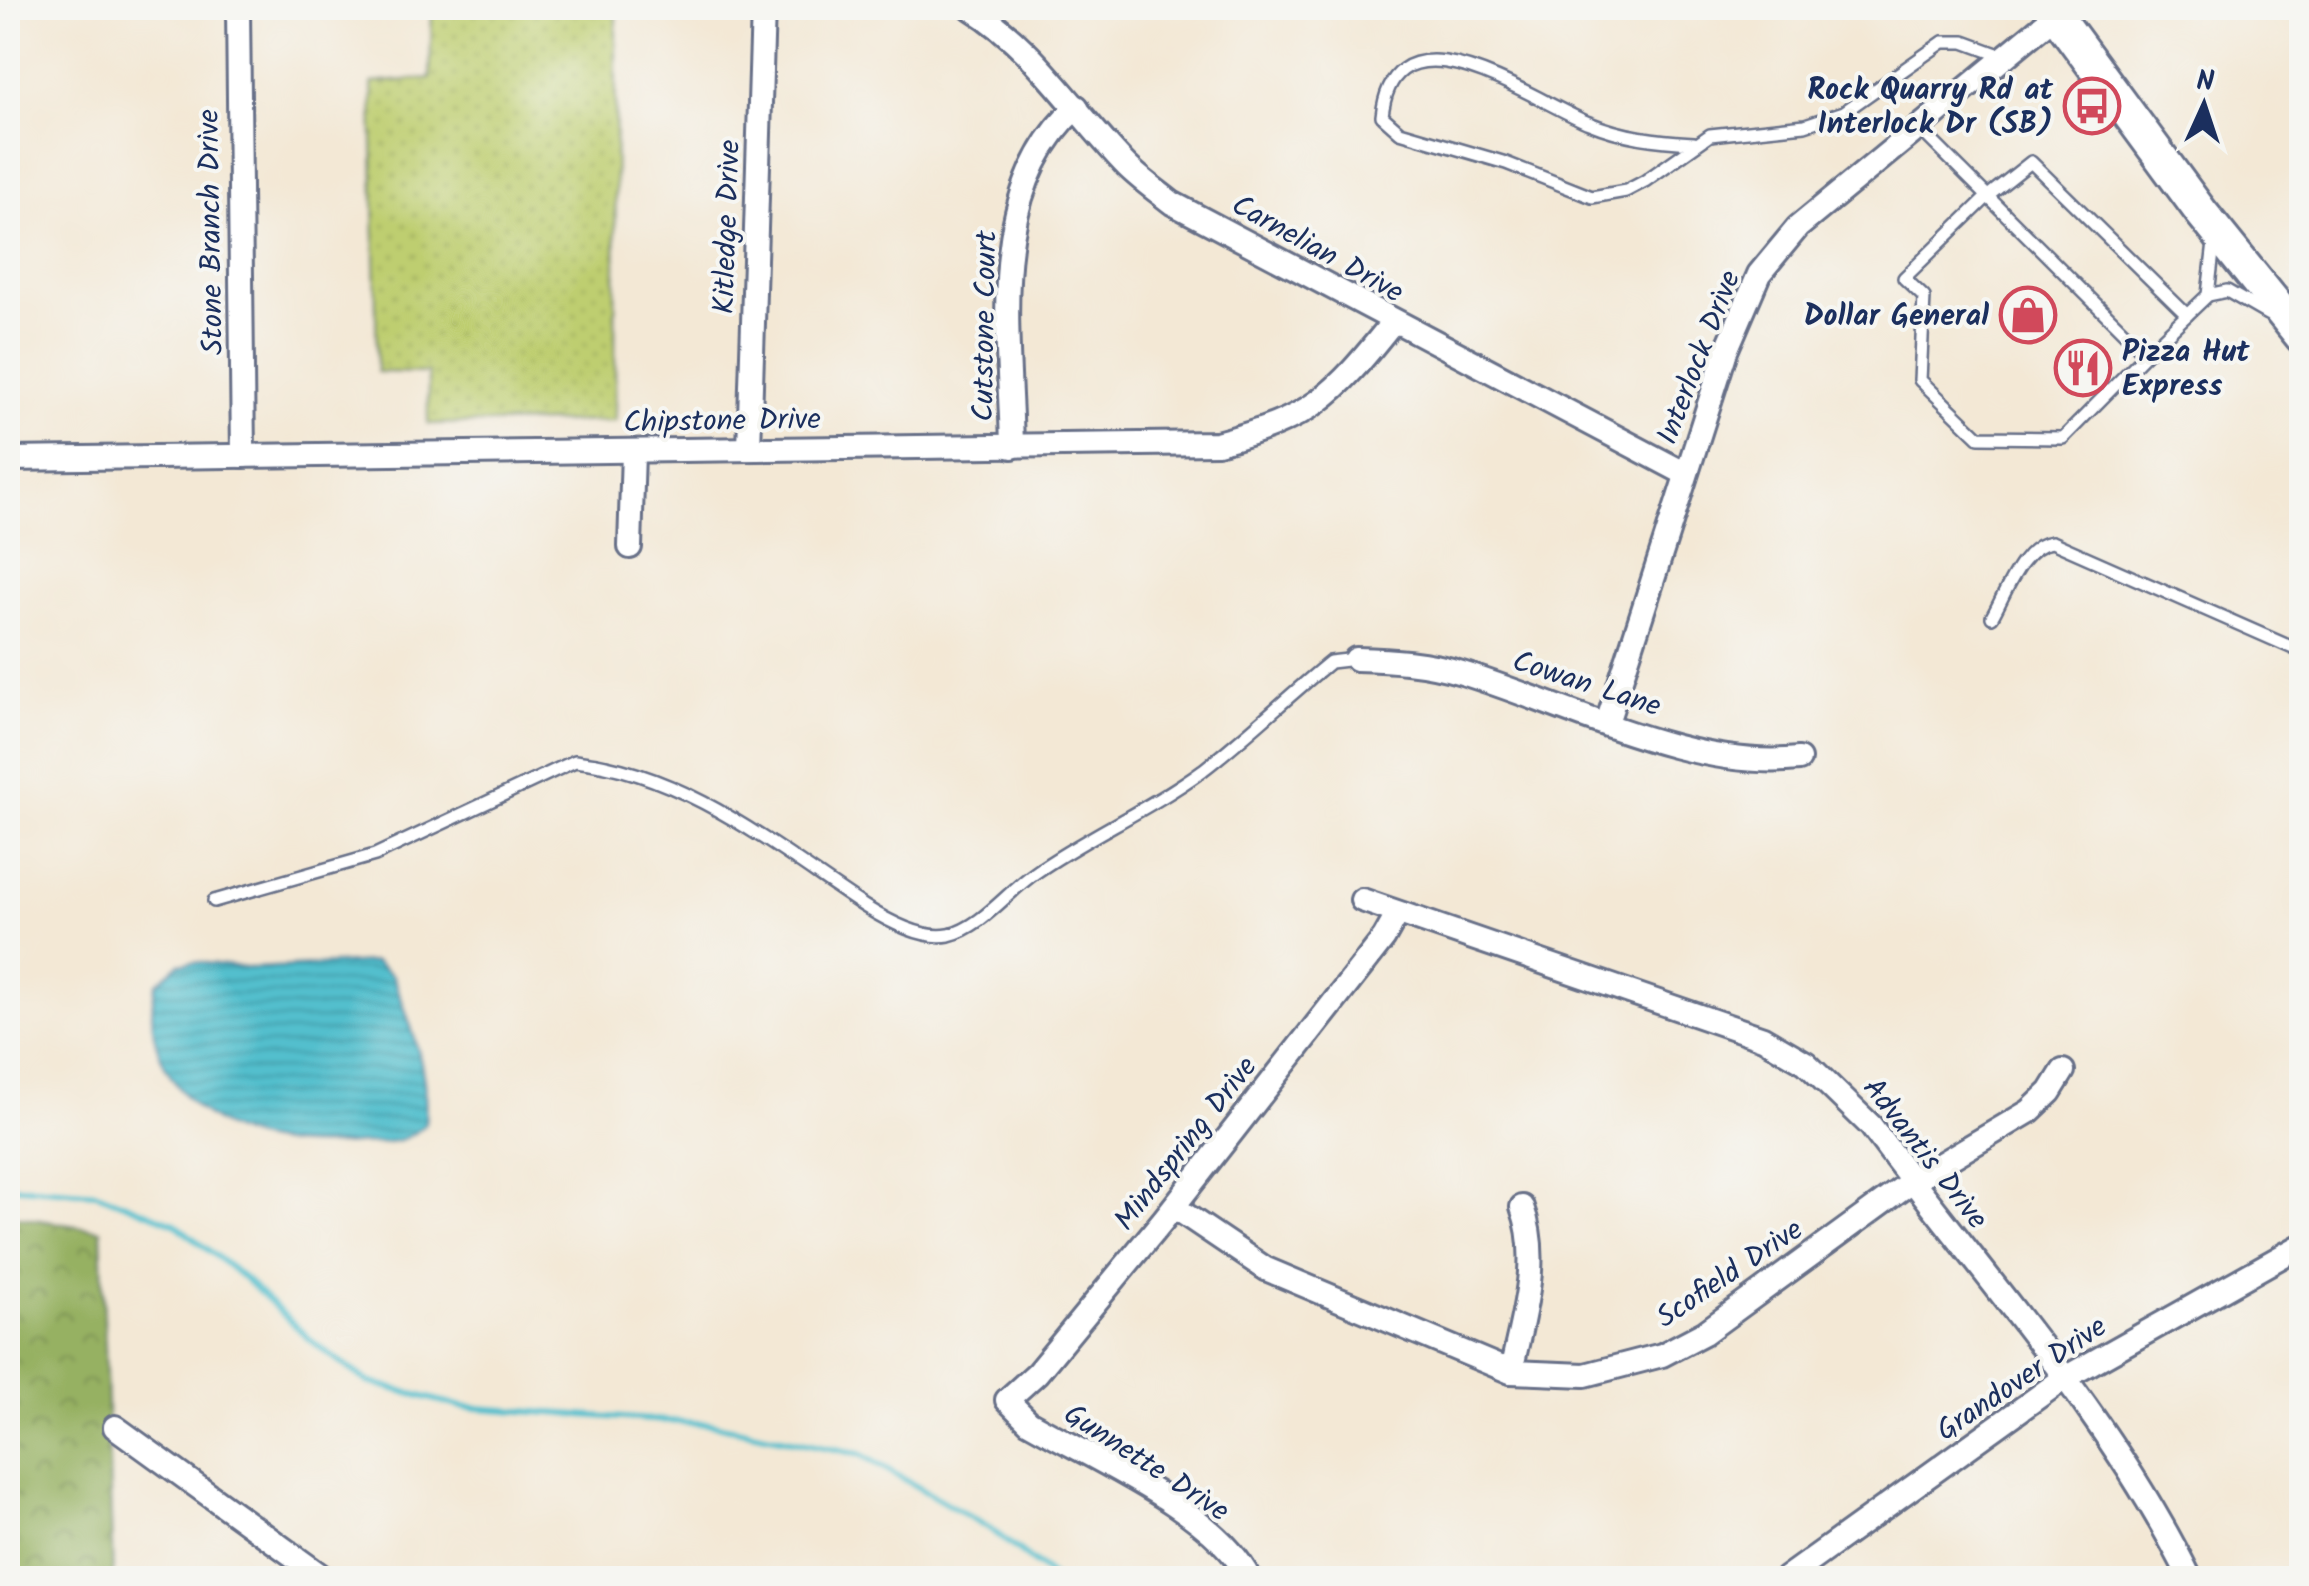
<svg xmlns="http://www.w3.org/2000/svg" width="2309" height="1586" viewBox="0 0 2309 1586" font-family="Kalam,sans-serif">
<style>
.grass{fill:url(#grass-dots);stroke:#6c7e67;stroke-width:2.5}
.forest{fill:url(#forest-crowns);stroke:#587060;stroke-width:2.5}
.water{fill:url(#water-rules);stroke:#377796;stroke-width:2.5}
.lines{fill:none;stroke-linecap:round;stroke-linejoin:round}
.stream{stroke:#53bfcd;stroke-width:6}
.service-casing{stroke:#677088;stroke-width:16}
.minor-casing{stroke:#677088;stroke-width:28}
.secondary-casing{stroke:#677088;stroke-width:38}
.service{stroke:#fff;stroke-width:11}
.minor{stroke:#fff;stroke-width:22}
.secondary{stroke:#fff;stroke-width:32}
.labels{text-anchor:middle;stroke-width:8;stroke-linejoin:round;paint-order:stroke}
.poi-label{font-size:30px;font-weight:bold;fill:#1b2f5e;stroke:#f6f6f2;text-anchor:end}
.street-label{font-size:30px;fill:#1b2f5e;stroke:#f6f6f2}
</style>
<defs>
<pattern id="grass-dots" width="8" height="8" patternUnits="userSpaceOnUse" patternTransform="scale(2.5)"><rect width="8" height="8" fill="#bece70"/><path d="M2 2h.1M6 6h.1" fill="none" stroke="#a3b163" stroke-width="1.8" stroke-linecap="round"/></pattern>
<pattern id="forest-crowns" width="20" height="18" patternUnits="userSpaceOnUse" patternTransform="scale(2.5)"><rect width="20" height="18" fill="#96b162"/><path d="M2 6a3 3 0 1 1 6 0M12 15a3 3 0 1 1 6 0" fill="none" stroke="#7a9054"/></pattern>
<pattern id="water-rules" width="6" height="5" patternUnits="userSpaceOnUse" patternTransform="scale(2.5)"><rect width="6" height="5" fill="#53bfcd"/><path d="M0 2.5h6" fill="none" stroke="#449caa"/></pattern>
</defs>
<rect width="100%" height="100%" fill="#f6f6f2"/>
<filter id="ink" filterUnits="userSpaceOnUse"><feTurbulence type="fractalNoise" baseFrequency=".01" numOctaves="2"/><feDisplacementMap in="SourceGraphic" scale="20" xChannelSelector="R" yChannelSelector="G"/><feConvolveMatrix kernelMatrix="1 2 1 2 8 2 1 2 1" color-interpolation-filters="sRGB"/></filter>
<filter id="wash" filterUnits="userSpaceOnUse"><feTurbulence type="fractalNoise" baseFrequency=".0048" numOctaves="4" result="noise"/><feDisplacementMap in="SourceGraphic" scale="40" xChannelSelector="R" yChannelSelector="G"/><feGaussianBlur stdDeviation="2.25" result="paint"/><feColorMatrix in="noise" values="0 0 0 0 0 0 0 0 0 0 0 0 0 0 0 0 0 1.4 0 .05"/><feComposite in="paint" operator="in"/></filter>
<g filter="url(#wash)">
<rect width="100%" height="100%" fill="#f3e8d5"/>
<polygon class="grass" points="432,8 616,8 615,421 428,424 428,373 377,372 372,83 430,78"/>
<polygon class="forest" points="8,1215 101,1230 113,1578 8,1578"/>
<path class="water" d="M196,962L253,968L375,962L393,976C411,1025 430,1072 425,1124C404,1146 383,1142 354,1144C278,1150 202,1140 164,1064C152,1040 148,1009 157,983L179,964Z"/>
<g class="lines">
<polyline class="stream" points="8,1186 97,1193 174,1223 245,1279 315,1344 368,1382 462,1407 711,1424 860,1454 989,1528 1054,1578"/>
</g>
</g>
<g filter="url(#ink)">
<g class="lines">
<g class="service-casing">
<g id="service">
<polyline points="1920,129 2146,354 2208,295 2214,243"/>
<path d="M1694,143C1657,141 1623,137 1589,123C1532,100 1394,0 1382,116L1400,132L1506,163L1592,197L1626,191L1645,181L1710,135L1805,125L1844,112L1943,42H1964L2005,57"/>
<polyline points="2208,295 2227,291 2267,314"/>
<polyline points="2146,354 2063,438 1979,437 1920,380 1924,297 1904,278 1988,196 2031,162 2187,315"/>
<path d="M1992,617C2006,593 2022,545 2052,542L2302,652"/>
<path d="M214,901L375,855L575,761C684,772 776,848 864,906C886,920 921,940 949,935C982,927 1007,892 1035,873C1088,836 1150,809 1203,770C1247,736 1287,697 1330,662L1356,659"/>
</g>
</g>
<g class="minor-casing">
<g id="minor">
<polyline points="238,8 243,456"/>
<path d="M971,8C1034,47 1073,110 1124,163C1138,178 1156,190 1172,203L1686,474"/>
<path d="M1012,447C1010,334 984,190 1077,107"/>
<polyline points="749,449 763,8"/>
<path d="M8,459L1217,443C1312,418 1332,398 1392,323"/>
<polyline points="630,547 633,452"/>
<path d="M1356,659C1392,660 1427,662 1462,673C1567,705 1689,771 1799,759"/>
<polyline points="1607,723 1726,351 1759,274 1798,227 2057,14"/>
<path d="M1362,900L1763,1038L1806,1063L1871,1126C1980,1273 2109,1413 2190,1578"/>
<polyline points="1174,1207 1266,1269 1511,1372 1585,1375 1662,1355 1704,1333 1912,1181 2030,1111 2050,1092 2063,1071"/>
<path d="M1511,1372C1522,1317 1542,1261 1522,1207"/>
<polyline points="115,1427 324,1578"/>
<path d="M1249,1578C1215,1511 1093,1459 1029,1422L1007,1400L1037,1373L1164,1219L1384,938L1398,913"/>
<polyline points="1786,1578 2063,1379 2302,1245"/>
</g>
</g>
<g class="secondary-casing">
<polyline id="secondary" points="2051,8 2201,212 2302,337"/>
</g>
<use href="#service" class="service"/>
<use href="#minor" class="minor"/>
<use href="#secondary" class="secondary"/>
</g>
</g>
<defs>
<g id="bus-ring" transform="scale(2.875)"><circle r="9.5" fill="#f6f6f2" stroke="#d1495b" stroke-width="1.5"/><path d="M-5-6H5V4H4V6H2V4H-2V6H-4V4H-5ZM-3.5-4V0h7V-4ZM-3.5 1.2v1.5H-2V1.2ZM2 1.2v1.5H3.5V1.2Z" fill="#d1495b"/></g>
<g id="shop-ring" transform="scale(2.875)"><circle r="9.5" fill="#f6f6f2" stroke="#d1495b" stroke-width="1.5"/><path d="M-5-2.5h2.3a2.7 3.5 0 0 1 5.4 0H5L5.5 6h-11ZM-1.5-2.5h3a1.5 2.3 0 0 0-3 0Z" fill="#d1495b"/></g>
<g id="restaurant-ring" transform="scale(2.875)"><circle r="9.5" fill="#f6f6f2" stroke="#d1495b" stroke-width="1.5"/><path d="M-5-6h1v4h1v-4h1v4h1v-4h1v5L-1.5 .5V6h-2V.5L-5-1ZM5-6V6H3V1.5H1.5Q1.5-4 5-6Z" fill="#d1495b"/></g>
</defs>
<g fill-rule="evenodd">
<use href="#bus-ring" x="2092" y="106"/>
<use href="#shop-ring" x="2028" y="315"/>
<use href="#restaurant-ring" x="2083" y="368"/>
</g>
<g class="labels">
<g class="poi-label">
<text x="2053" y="99">Rock Quarry Rd at<tspan x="2053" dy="34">Interlock Dr (SB)</tspan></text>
<text x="1989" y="325">Dollar General</text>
<text x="2122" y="361" text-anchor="start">Pizza Hut<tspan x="2122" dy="34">Express</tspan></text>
</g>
<g class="street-label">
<text transform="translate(726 227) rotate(-88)" y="10">Kitledge Drive</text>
<text transform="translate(210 232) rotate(-91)" y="10">Stone Branch Drive</text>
<text transform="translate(1318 248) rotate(29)" y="10">Carnelian Drive</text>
<text transform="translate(984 326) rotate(-89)" y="10">Cutstone Court</text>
<text transform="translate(1698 357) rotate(-69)" y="10">Interlock Drive</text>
<text transform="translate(722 420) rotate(-1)" y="10">Chipstone Drive</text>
<text transform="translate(1587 683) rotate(18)" y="10">Cowan Lane</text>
<text transform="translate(1185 1143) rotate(-52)" y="10">Mindspring Drive</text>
<text transform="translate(1926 1153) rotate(52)" y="10">Advantis Drive</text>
<text transform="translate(1729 1273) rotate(-34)" y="10">Scofield Drive</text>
<text transform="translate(2021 1378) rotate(-34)" y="10">Grandover Drive</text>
<text transform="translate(1147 1462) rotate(33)" y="10">Gunnette Drive</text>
</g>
</g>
<rect width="2309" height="1586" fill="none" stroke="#f6f6f2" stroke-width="40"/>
<g transform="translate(2204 105) rotate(3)" stroke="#f6f6f2" stroke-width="8" paint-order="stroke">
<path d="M0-8L18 38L0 25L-18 38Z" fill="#1b2f5e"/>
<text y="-15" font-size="28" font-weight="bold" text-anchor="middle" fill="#1b2f5e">N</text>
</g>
</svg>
